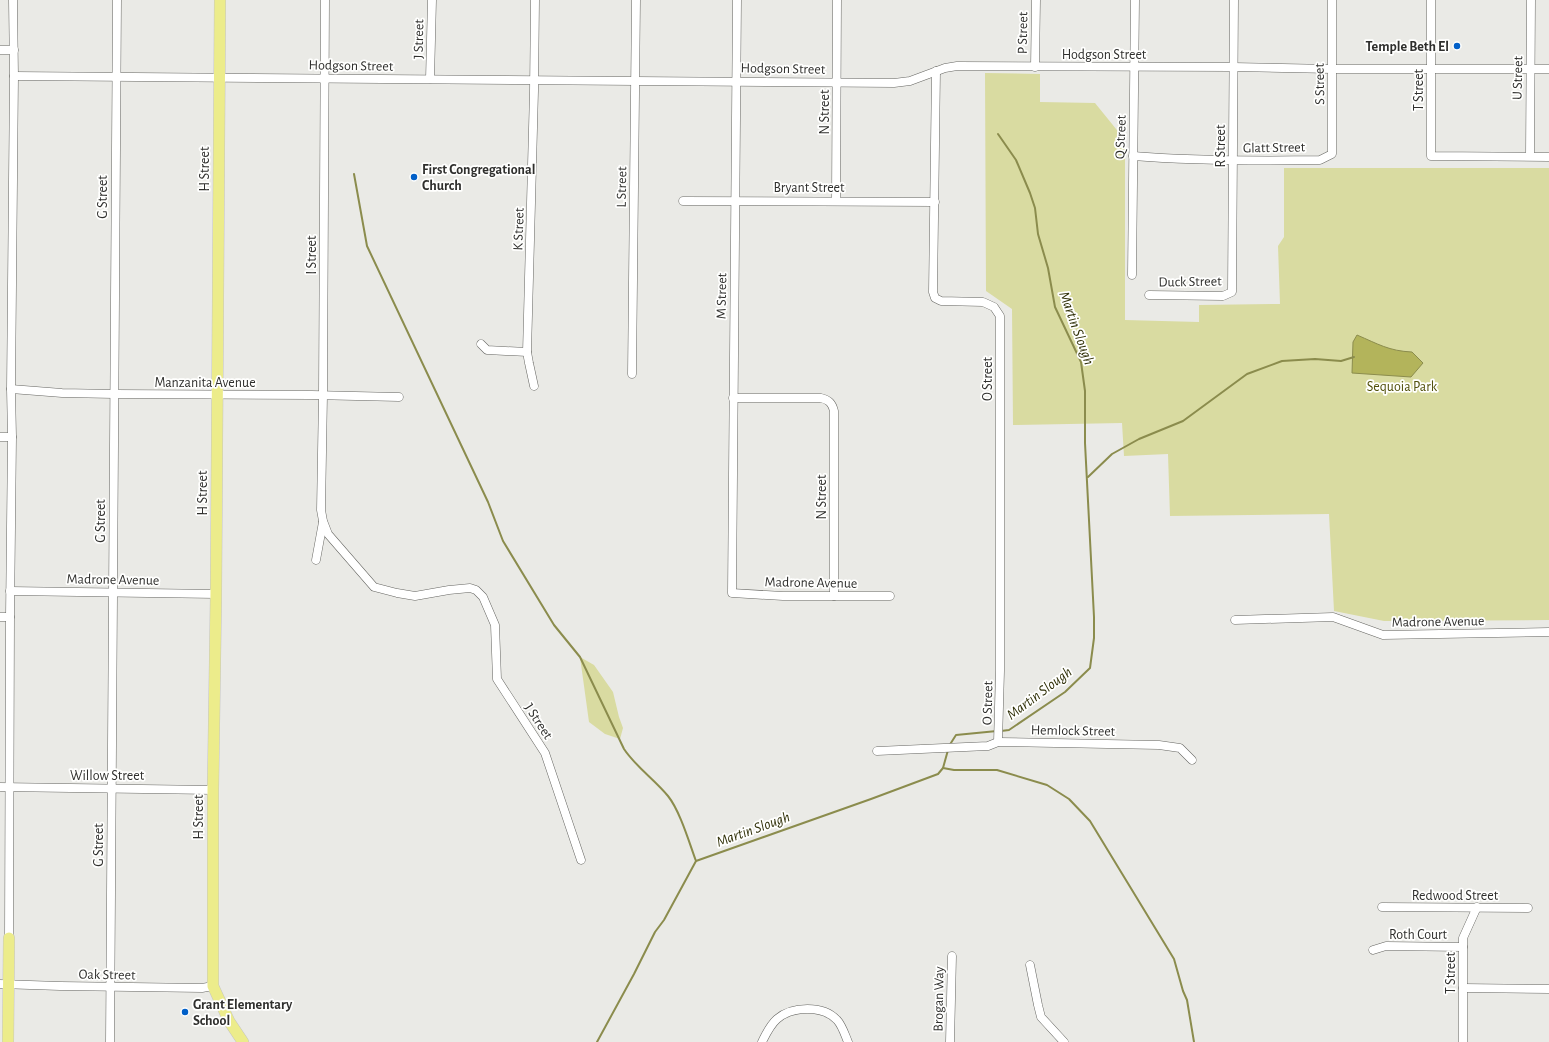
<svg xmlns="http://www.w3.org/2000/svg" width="1549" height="1042" viewBox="0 0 1549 1042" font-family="'Alegreya Sans',sans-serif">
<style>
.green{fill:#d9dba1}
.water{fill:#b3b45b;stroke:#8b8c4d}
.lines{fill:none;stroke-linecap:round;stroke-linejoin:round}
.stream{stroke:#8b8c4d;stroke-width:2}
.minor-casing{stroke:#666662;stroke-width:9}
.major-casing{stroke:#c5c5c4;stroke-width:12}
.minor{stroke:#fff;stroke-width:8}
.major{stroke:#ecec8b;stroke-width:11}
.poi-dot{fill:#005fc8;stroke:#fffffe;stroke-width:1.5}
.labels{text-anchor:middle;stroke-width:3.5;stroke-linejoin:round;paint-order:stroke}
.street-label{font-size:14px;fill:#2f2f2d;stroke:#fffffe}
.poi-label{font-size:14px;font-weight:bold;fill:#2f2f2d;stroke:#fffffe;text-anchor:start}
.park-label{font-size:14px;fill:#52510c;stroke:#fffffe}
.water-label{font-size:15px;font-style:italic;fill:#2f2f07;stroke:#fffffe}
</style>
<rect width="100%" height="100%" fill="#eaeae6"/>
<g class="green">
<polygon points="985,73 1040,74 1040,102 1095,103 1125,140 1125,320 1199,322 1199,305 1280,304 1278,246 1284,237 1284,168 1549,168 1549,620 1384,621 1334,611 1329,514 1170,516 1168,454 1124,456 1122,423 1013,425 1012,309 986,291"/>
<polygon points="580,657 594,665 613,692 619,717 623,728 620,739 605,734 589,722"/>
</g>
<path class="water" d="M1357,335C1378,344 1389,351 1412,352L1423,363L1411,377L1352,373L1353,342Z"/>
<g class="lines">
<g class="stream">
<polyline points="998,134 1016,160 1030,193 1035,208 1038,234 1048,268 1055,307 1081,362 1085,391 1085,443 1094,617 1094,638 1090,668 1065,692 1009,730 1001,731"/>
<path d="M354,174L367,246L488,502L503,541L554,625L580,657L624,749C636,767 654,779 668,796C680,811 689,842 696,861"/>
<polyline points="1088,477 1112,454 1139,439 1183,421 1247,374 1282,361 1315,359 1341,361 1354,357"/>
<polyline points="949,746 956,735 997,731"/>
<polyline points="943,768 954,770 997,770 1047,785 1069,799 1090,821 1174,959 1183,991 1187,1000 1194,1042"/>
<polyline points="597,1042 634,974 655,932 664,920 696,861 871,799 938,774 943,768 948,750"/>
</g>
<g class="minor-casing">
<g id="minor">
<polyline points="325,0 323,395 321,510 323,521 328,534 374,587 397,593 415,596 449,590 470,588 476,590 483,597 495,625 497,679 545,753 581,860"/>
<polyline points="737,0 732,593 783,596 890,596"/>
<polyline points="1431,0 1431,156 1549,157"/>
<polyline points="0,50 14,50"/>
<polyline points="1035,67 1036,0"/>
<polyline points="936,71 933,292 935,298 941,301 983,302 994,307 1000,316 1000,671 998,742"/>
<polyline points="14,76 894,83 910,81 945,68 957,66 1233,67 1332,69 1549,69"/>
<polyline points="430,79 432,0"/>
<path d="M1133,156C1196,161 1258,161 1320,160L1332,154V0"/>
<polyline points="1530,156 1531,0"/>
<polyline points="683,201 935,202"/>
<polyline points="836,201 837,0"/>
<polyline points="1132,275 1135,0"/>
<polyline points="1149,295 1223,296 1232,292 1234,0"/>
<polyline points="481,344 487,350 527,352"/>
<polyline points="632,374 636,0"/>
<polyline points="534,386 529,363 527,352 534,91 535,0"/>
<polyline points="11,389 62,393 114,394 312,395 399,397"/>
<path d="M733,398H821C829,400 832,403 834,411V596"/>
<polyline points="0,437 12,437"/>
<polyline points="316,560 323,522"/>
<polyline points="10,591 216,594"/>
<polyline points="0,617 10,617"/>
<polyline points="1235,620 1333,617 1383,635 1549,632"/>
<polyline points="877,751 988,746 998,742 1159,745 1180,748 1192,760"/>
<polyline points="0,787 213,790"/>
<polyline points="1382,907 1528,908"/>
<polyline points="9,938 10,617 12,437 11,389 14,76 13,0"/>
<polyline points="1373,950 1386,946 1463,947"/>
<polyline points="1030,965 1038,1005 1041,1017 1064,1042"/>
<polyline points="0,984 60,986 202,988 213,986"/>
<polyline points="1463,988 1549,989"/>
<polyline points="110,1042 117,0"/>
<path d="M762,1042C766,1034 770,1025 777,1019C792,1006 823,1005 837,1020C842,1025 845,1035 848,1042"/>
<polyline points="950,1042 952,956"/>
<polyline points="1463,1042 1463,938 1477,907"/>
</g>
</g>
<g class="major-casing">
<g id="major">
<polyline points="220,0 216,594 213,790 213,986 229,1021 243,1042"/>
<polyline points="8,1042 9,938"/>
</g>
</g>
<use href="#minor" class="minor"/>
<use href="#major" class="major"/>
</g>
<g class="poi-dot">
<circle cx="1457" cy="46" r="4"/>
<circle cx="414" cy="177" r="4"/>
<circle cx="185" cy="1012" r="4"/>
</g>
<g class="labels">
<g class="street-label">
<text transform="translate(1022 33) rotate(-89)" y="5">P Street</text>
<text transform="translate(418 39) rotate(-89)" y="5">J Street</text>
<text x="1104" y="59">Hodgson Street</text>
<text transform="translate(351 65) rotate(1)" y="5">Hodgson Street</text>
<text transform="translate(783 68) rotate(1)" y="5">Hodgson Street</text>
<text transform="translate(1517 78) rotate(-89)" y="5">U Street</text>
<text transform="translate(1319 84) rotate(-91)" y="5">S Street</text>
<text transform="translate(1418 90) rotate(-90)" y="5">T Street</text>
<text transform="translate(824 112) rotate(-90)" y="5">N Street</text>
<text transform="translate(1120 137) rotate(-88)" y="5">Q Street</text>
<text transform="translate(1220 146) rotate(-90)" y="5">R Street</text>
<text transform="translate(1274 147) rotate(-1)" y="5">Glatt Street</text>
<text transform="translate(204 169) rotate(-90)" y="5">H Street</text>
<text transform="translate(621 187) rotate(-89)" y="5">L Street</text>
<text x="809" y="192">Bryant Street</text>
<text transform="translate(102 197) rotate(-90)" y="5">G Street</text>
<text transform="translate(518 229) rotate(-88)" y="5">K Street</text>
<text transform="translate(311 255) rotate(-90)" y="5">I Street</text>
<text transform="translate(1190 281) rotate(-1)" y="5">Duck Street</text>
<text transform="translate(721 296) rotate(-89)" y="5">M Street</text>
<text transform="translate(987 379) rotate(-90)" y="5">O Street</text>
<text x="205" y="387">Manzanita Avenue</text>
<text transform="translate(202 493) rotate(-90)" y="5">H Street</text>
<text transform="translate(821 497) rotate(-90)" y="5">N Street</text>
<text transform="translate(100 521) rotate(-90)" y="5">G Street</text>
<text transform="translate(113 579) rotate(1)" y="5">Madrone Avenue</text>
<text transform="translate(811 582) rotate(1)" y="5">Madrone Avenue</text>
<text transform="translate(1438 621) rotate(-1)" y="5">Madrone Avenue</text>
<text transform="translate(987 703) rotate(-89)" y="5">O Street</text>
<text transform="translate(539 721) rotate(57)" y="5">J Street</text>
<text transform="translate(1073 730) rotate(1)" y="5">Hemlock Street</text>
<text x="107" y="780">Willow Street</text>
<text transform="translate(198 817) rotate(-90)" y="5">H Street</text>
<text transform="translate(98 845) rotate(-90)" y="5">G Street</text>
<text x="1455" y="900">Redwood Street</text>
<text x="1418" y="939">Roth Court</text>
<text transform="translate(1450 973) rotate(-90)" y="5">T Street</text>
<text transform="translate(107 974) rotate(1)" y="5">Oak Street</text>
<text transform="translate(938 999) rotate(-89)" y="5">Brogan Way</text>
</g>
<g class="poi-label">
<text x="1449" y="51" text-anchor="end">Temple Beth El</text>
<text x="422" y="174">First Congregational<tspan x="422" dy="16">Church</tspan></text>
<text x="193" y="1009">Grant Elementary<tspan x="193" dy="16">School</tspan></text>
</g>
<g class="park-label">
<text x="1402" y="391">Sequoia Park</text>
</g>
<g class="water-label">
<text transform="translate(1077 328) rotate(70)" y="5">Martin Slough</text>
<text transform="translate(1039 693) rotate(-37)" y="5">Martin Slough</text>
<text transform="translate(753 829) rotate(-20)" y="5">Martin Slough</text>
</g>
</g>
</svg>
